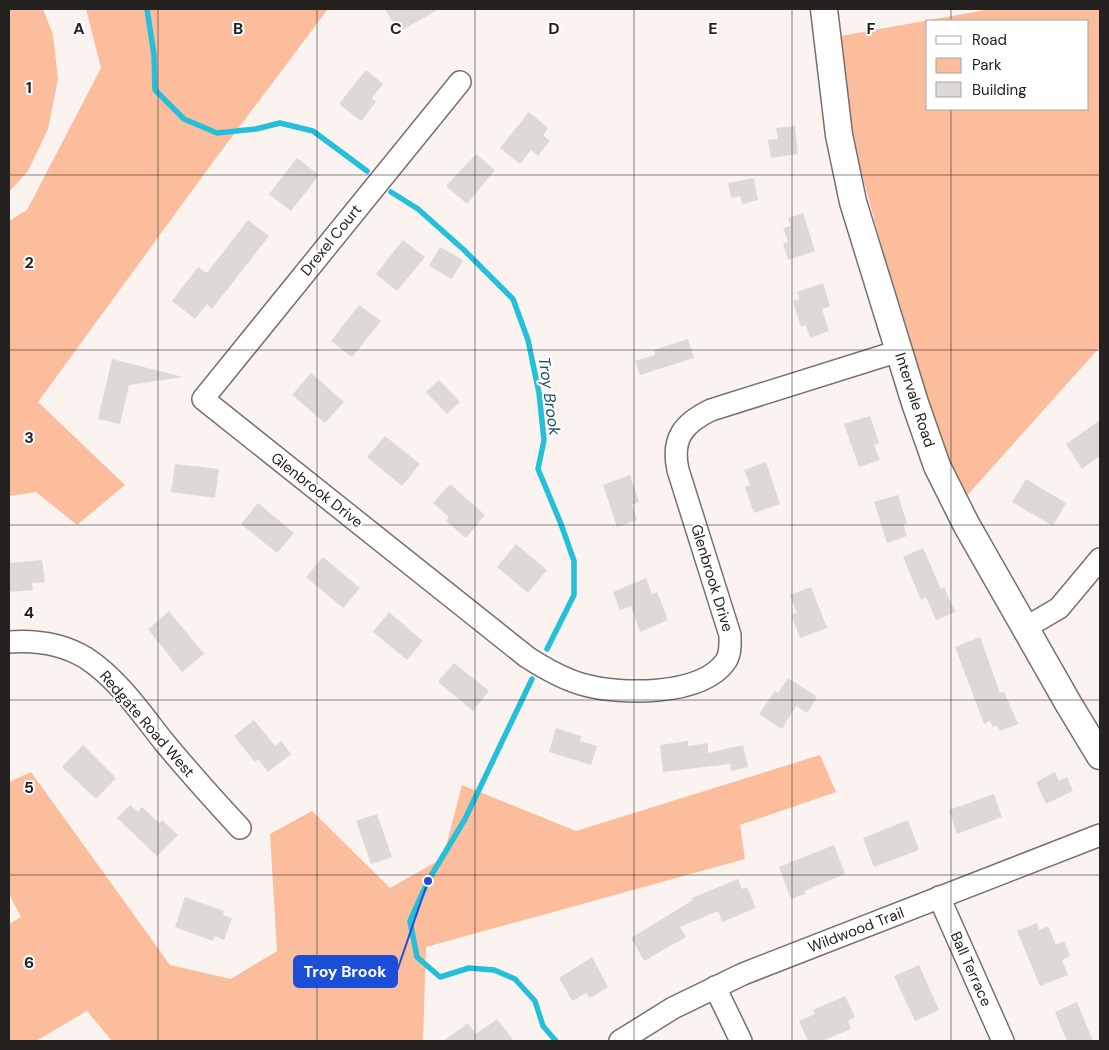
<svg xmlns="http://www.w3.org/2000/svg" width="1109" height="1050" viewBox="0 0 1109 1050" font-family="'DM Sans',sans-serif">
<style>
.green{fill:#fbbd9b;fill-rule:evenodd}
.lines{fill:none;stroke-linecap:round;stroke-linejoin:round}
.stream{stroke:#26bfd9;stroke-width:5.5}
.building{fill:#dfd9d6}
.minor-casing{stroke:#77716e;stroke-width:24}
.tertiary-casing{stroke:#77716e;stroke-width:29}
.minor{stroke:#fff;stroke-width:21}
.tertiary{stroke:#fff;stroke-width:26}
.grid{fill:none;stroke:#242120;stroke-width:1;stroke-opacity:0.55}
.labels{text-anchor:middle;stroke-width:4;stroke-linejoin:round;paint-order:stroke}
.street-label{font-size:15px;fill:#242120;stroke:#fff}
.water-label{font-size:16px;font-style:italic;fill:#124e59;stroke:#fff}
.grid-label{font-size:16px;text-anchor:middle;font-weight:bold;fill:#242120;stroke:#fff;stroke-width:4;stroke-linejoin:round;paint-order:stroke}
.leader{fill:none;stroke:#1d4ed8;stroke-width:2}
.callout-dot{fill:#1d4ed8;stroke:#fff;stroke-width:2}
.callout{fill:#1d4ed8;stroke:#1d4ed8;stroke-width:2}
.callout-label{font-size:16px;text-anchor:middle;font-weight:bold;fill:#fff}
</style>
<rect width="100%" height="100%" fill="#faf3f0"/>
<g class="green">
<polygon points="9,9 43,9 53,35 58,79 48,129 28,171 9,192"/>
<polygon points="86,9 328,9 213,162 38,402 125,485 77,525 36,492 9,496 9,221 27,210 101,68"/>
<path d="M991,9H1100V347L955,509L824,39ZM928,21H1088V109H928Z"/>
<polygon points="820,755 836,792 740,825 745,859 426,947 423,1041 112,1041 87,1011 36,1041 9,1041 9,924 21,917 9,894 9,782 31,772 170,965 231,979 277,951 270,834 312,811 390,888 443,858 462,785 576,831"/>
</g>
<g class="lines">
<g class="stream">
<polyline points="147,9 154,55 155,90 184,119 217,133 256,129 280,123 313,131 367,171"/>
<polyline points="391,192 418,209 464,250 513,299 528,340 539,393 544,440 538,469 561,524 574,561 574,595 547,649"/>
<polyline points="532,679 465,819 428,881 410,921 417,957 440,977 469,968 494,970 515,979 535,1001 543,1026 556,1041"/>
</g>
</g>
<g class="building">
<polygon points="385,9 439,9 399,32"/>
<polygon points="366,70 383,84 372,98 376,102 361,121 339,104"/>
<polygon points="529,112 548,128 543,135 550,141 538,156 531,150 520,164 500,148"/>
<polygon points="795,126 798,154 771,158 768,140 778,139 776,128"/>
<polygon points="476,154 495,170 467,204 446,186"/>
<polygon points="297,158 319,175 291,211 269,194"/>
<polygon points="754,178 758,200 742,204 740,196 731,198 728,183"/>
<polygon points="803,213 815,251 788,260 783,244 788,242 783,228 791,226 788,218"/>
<polygon points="248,220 269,236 212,309 207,304 195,319 172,301 198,267 207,273"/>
<polygon points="403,240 425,257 397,291 376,274"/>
<polygon points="440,247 463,260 452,279 429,266"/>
<polygon points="823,283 830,306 822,309 829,331 810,338 806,325 801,327 793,301 799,299 797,292"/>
<polygon points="359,305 381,321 352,357 331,341"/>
<polygon points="688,339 694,358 640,375 635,361 655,355 654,350"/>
<polygon points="112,359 183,377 129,385 120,424 98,419"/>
<polygon points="311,373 344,402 325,423 292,395"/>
<polygon points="439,380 460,402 447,414 426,392"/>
<polygon points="870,416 879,443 874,445 880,460 859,467 844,424"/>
<polygon points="1100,420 1100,456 1082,469 1066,444"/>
<polygon points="385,436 420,464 402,486 367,457"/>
<polygon points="766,462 780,504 754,513 745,487 750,485 744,470"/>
<polygon points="175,464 219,469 215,498 171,492"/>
<polygon points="630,475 639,502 632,505 637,520 617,527 603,485"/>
<polygon points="1026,479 1066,503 1053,526 1012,502"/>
<polygon points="450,484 485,515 466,538 446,521 449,517 433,503"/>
<polygon points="898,495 907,523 903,524 907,536 887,543 874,502"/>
<polygon points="258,503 294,533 277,553 241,524"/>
<polygon points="516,544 547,570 528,593 497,567"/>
<polygon points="923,548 941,589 944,587 955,612 936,620 926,597 921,600 903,557"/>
<polygon points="323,557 360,588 343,608 306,577"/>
<polygon points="42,560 45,582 32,583 33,590 9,592 9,563"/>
<polygon points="646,578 652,594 657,592 668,620 640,632 631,606 620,610 613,592"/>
<polygon points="811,587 827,628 800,638 791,615 797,613 790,595"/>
<polygon points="169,611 204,654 182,672 148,629"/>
<polygon points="389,612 423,641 407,660 373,632"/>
<polygon points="980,637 1000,693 1004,692 1018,724 1000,731 997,726 993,727 990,721 984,724 955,647"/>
<polygon points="454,663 489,691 473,711 438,682"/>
<polygon points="788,678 817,697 807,713 796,706 782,729 759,714 775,691 778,693"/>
<polygon points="254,720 275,746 281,741 291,754 268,772 258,759 255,762 234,736"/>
<polygon points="556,728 581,736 580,741 597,746 591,765 549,752"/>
<polygon points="688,741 688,746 708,743 708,753 743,745 748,767 731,771 730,764 663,772 660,745"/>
<polygon points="83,745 116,778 96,799 62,767"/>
<polygon points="1055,772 1059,781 1067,777 1073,791 1046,804 1036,782"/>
<polygon points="994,794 1002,817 957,834 949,810"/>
<polygon points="130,805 138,812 142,807 159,823 162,820 178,835 157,856 117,818"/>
<polygon points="377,814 392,857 371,864 356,821"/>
<polygon points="908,820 919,850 874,867 863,838"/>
<polygon points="834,845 845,874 804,891 805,894 791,899 779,867"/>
<polygon points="738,879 742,889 747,887 756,908 722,922 718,911 680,927 686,937 644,961 631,938 693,900 692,898"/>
<polygon points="185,897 224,911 223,915 232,918 224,940 215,936 213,941 175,927"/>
<polygon points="1037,923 1039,930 1048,926 1056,945 1064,941 1070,956 1062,960 1068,975 1040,986 1017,931"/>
<polygon points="592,957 608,987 590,998 586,993 572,1001 559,978"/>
<polygon points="919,965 939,1010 915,1021 894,976"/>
<polygon points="845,996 855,1017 848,1021 851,1029 822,1041 808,1041 799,1021 815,1014 813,1010"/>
<polygon points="1077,1002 1093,1041 1067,1041 1055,1012"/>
<polygon points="497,1019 514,1041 443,1041 468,1023 476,1034"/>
</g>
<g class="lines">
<g class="minor-casing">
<g id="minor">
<path d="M460,82L203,399L527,657C544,668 561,678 581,684C618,695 701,697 726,661C731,653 730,644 730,635L678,470C671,438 684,423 711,410L899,351"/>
<polyline points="1025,628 1059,608 1100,559"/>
<path d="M9,642C35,640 63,644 86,658C118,679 141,713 164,742C189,772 214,800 240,828"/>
<polyline points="939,897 1003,1041"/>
<polyline points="715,987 741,1041"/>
<polyline points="620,1041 673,1008 743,974 1100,835"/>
</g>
</g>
<g class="tertiary-casing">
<polyline id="tertiary" points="824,9 839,135 853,202 915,403 937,466 966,524 1068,703 1100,756"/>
</g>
<use href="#minor" class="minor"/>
<use href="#tertiary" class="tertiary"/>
</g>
<path class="grid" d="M158,9V1041M317,9V1041M475,9V1041M634,9V1041M792,9V1041M951,9V21M951,109V1041M9,175H1100M9,350H1100M9,525H1100M9,700H1100M9,875H1100"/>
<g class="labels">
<g class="street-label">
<text transform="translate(331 240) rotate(-51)" y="5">Drexel Court</text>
<text transform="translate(915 400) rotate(72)" y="5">Intervale Road</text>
<text transform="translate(317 490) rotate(38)" y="5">Glenbrook Drive</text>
<text transform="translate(712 578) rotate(73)" y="5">Glenbrook Drive</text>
<text transform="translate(147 724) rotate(49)" y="5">Redgate Road West</text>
<text transform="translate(856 930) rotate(-21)" y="5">Wildwood Trail</text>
<text transform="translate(971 969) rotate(66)" y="5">Ball Terrace</text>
</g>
<g class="water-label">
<text transform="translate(550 396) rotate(82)" y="6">Troy Brook</text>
</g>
</g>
<g class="grid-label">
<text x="79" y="34">A</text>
<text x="238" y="34">B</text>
<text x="396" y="34">C</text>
<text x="554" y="34">D</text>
<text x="713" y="34">E</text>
<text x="871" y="34">F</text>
<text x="29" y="93">1</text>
<text x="29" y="268">2</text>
<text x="29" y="443">3</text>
<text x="29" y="618">4</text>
<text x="29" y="793">5</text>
<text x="29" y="968">6</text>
</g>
<path class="leader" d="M428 881L397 971"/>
<circle class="callout-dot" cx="428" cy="881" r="5"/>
<rect class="callout" x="294" y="956" width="103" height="31" rx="5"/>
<g class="callout-label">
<text x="345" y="977">Troy Brook</text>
</g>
<rect width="1109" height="1050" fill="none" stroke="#242120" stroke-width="20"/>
<rect x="926" y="20" width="162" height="90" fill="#ffffff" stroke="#a7a6a6"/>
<rect x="936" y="36" width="25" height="8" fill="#ffffff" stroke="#a7a6a6"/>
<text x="972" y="45" font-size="15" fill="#242120">Road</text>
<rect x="936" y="58" width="25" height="15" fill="#fbbd9b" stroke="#a7a6a6"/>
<text x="972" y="70" font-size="15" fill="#242120">Park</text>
<rect x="936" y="82" width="25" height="15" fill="#dfd9d6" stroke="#a7a6a6"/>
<text x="972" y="95" font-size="15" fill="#242120">Building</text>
</svg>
